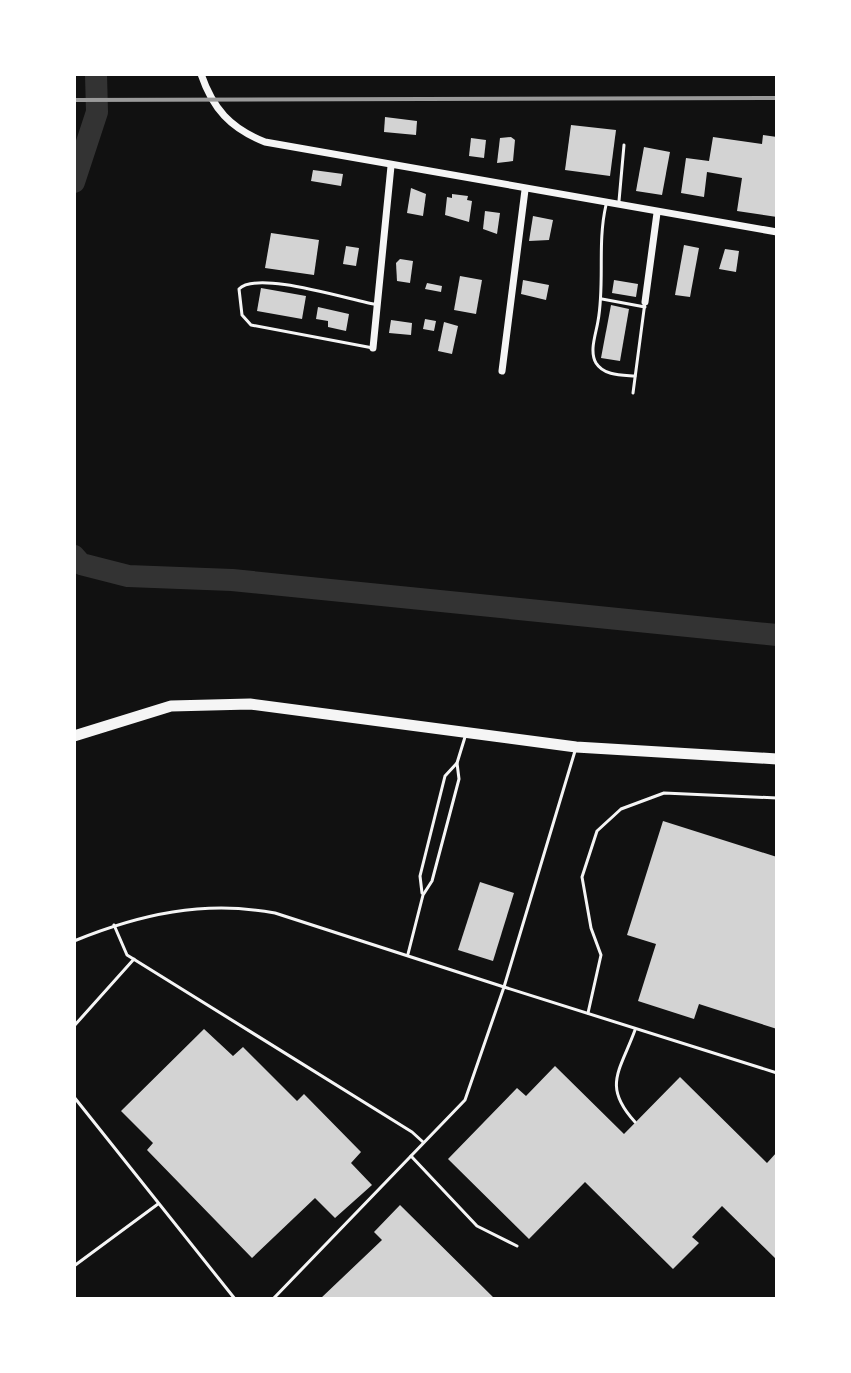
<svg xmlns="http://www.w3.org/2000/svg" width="851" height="1373" viewBox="0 0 851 1373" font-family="'Noto Serif',serif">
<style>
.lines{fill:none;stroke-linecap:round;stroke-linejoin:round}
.river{stroke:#333;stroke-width:22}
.building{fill:#d3d3d3}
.service{stroke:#f5f5f5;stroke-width:3}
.minor{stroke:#f5f5f5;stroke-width:7}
.primary{stroke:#f5f5f5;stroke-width:11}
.rail{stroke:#9a9a9a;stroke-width:4}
</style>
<rect width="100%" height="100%" fill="#111"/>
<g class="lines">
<g class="river">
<polyline points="74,182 97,112 96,74"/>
<polyline points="74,556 81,564 128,576 232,580 777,635"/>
</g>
</g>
<g class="building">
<polygon points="385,117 417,121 416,135 384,132"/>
<polygon points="571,125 616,130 610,176 565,170"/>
<polygon points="763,135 777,137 777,217 737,211 742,178 707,172 704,197 681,193 686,158 709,161 713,137 762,144"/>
<polygon points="511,137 515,140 513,161 497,163 500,138"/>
<polygon points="471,138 486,140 484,158 469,156"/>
<polygon points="644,147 670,152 662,195 636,191"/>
<polygon points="313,170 343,174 341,186 311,181"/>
<polygon points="411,188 426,194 423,216 407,213"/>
<polygon points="452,194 468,196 467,200 472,201 469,222 445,215 447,197 452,198"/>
<polygon points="485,211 500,213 497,234 483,229"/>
<polygon points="533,216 553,220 549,240 529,241"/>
<polygon points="271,233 319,240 314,275 265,268"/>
<polygon points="684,245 699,248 690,297 675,295"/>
<polygon points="346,246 359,248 356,266 343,264"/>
<polygon points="725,249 739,251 736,272 719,269"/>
<polygon points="400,259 413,261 410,283 397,281 396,263"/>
<polygon points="460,276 482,280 476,314 454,310"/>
<polygon points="523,280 549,285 546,300 521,294"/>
<polygon points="614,280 638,284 636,297 612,293"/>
<polygon points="427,283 442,286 441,292 425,289"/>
<polygon points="261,288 306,296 302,319 257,311"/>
<polygon points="611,305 629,309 620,361 601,358"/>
<polygon points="318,307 349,314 346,331 328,327 328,321 316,319"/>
<polygon points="425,319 436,321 434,331 423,329"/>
<polygon points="391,320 412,323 411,335 389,333"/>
<polygon points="444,322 458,326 452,354 438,351"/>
<polygon points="663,821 777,857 777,1029 699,1004 694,1019 638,1001 656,944 627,935"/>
<polygon points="480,882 514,893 493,961 458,950"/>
<polygon points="204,1029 233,1056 243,1047 297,1101 304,1094 361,1152 351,1163 372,1185 335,1218 315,1198 252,1258 147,1150 153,1143 121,1111"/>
<polygon points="555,1066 624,1134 680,1077 767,1163 777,1152 777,1260 722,1206 692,1237 699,1243 673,1269 585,1182 529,1239 448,1159 517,1088 526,1096"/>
<polygon points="400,1205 495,1299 320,1299 382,1240 374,1232"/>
</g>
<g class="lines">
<g class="service">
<polyline points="619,201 624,145"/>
<path d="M606,205C597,244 605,283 598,321C596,334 589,351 596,363C604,376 622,375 635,376"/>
<polyline points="602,299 645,307"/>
<path d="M373,348L251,325L242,315L239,289C257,270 349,300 378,305"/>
<polyline points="633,393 645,302"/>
<polyline points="575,751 504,987 777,1073"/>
<polyline points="422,893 420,876 445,776 457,763 465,737"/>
<polyline points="114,925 127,955 412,1132 423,1142"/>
<path d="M74,941C140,914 204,900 275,913L504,987L465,1100L273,1299"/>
<polyline points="408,954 423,895 432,881 459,779 457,763"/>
<polyline points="588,1013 601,955 591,928 582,877 597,831 621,809 664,793 777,798"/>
<polyline points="74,1026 134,959"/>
<path d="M635,1030C620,1071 602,1086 635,1122"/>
<polyline points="74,1097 235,1299"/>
<polyline points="411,1156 477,1226 517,1246"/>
<polyline points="74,1266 158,1204"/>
</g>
<g class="minor">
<path d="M201,74C213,109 230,128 265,142L777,232"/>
<polyline points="645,302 657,213"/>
<polyline points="373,348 391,166"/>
<polyline points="502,371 525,190"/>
</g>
<polyline class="primary" points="74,736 171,706 250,704 576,747 777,759"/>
<polyline class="rail" points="74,100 777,98"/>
</g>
<rect width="851" height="1373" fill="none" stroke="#ffffff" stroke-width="152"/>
</svg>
